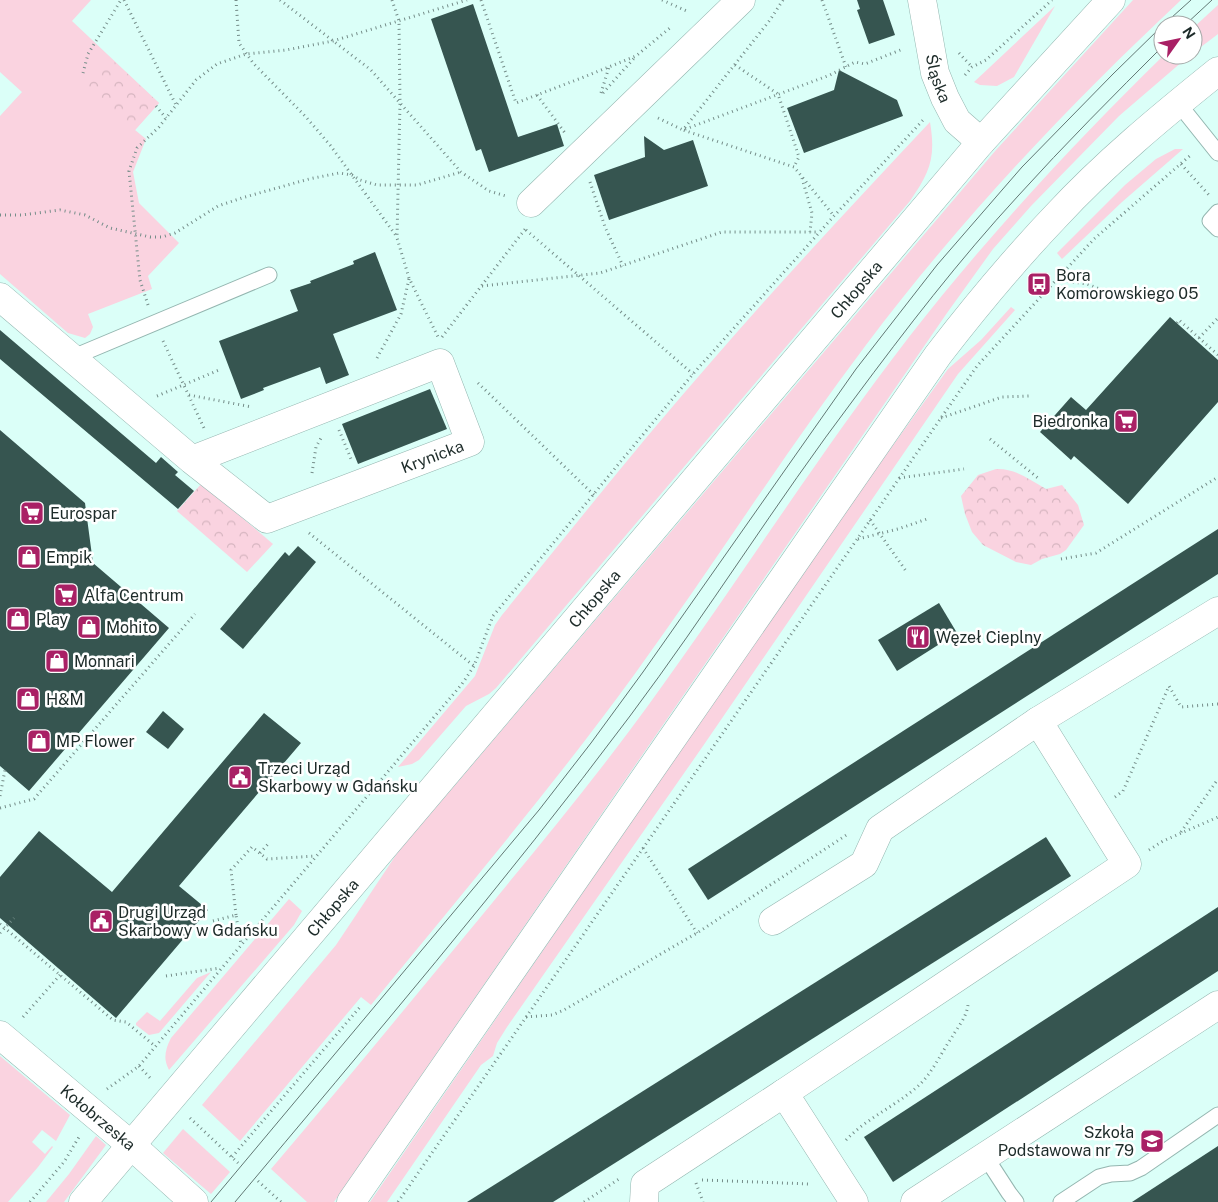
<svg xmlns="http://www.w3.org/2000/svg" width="1218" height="1202" viewBox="0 0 1218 1202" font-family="'Public Sans',sans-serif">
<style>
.grass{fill:#fad3e0}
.forest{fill:url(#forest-crowns)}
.building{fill:#365550}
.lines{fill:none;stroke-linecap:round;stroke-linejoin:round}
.service-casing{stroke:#94b6b0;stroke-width:17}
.minor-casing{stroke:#94b6b0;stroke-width:29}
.secondary-casing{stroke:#94b6b0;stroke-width:29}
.path{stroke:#758d89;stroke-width:3;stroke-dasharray:1 4;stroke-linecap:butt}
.service{stroke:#fff;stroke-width:15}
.minor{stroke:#fff;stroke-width:28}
.secondary{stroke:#fff;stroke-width:28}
.tram{stroke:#627874;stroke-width:1}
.labels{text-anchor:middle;stroke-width:5;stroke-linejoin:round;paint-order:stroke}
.street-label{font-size:16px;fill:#1d2b29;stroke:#fff}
.poi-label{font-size:16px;fill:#1d2b29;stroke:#fff;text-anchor:start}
</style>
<defs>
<pattern id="forest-crowns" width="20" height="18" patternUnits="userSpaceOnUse" patternTransform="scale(1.25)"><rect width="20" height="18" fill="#fad3e0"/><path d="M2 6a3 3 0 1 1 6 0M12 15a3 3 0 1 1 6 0" fill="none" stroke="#d6b5c0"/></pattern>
</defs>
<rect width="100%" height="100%" fill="#dbfff8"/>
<g class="grass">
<polygon points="0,0 91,0 72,21 159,103 135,130 146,139 133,172 139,203 179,243 148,276 152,289 88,314 93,327 90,334 85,338 68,333 0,274 0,116 22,92 0,72"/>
<path d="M1133,0H1181C1067,107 960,220 866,345C785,452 713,566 634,675C551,789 460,896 371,1005L361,997L240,1141L202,1105L336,945L398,852L996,150Z"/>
<polygon points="1218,5 1218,34 1193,53 1193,28"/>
<polygon points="1055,6 1014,77 997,86 980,85 974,82"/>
<path d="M1164,55H1190L1119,116L1031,206L993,249L947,313L334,1202H307L271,1169C333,1096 394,1022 455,948C514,876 574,805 630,730C726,601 811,464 909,337C987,237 1073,144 1164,55Z"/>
<path d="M930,122C936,158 930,172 910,201L496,688L489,694L466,706L419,760L412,764L398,767L475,676L495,625L502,615C571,530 639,444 711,362C782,280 856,201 930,122Z"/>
<polygon points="1175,149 1183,149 1122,202 1062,259 1057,253 1125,185 1156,159"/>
<polygon points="1011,307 1015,310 958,374 703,746 507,1027 497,1043 493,1056 481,1065 387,1202 370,1202 837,523 948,369 981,340"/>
<path d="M289,899L302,911L294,925L169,1070C163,1059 165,1050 171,1038Z"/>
<polygon points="211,972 159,1033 149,1035 136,1025 136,1023 147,1012 160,1021 197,978"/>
<polygon points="0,1056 70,1115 56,1141 42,1130 32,1142 45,1154 52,1146 53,1147 38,1167 8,1202 0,1202"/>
<polygon points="183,1129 230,1172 211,1194 163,1153"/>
<polygon points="96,1136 106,1145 64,1202 46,1202 69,1174"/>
</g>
<g class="forest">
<polygon points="107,55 159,103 135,130 83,82"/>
<path d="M996,469C1015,468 1030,480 1046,489L1062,485L1078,505L1084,525L1066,550L1060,554L1042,559L1031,565L1016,562L983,545L972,532L965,514L961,496L978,475Z"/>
<polygon points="202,483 273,544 247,572 177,511"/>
</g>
<g class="building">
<polygon points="857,0 883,0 895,35 869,44 857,10 860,9"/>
<polygon points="473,4 518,137 557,124 564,146 489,172 481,149 476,151 431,19"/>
<polygon points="839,70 897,100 903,116 804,153 787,108 834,90"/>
<polygon points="644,136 664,150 693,140 708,186 609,220 594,175 645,157"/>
<polygon points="375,252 397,310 333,334 349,375 326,384 320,367 263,388 264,390 241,399 219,341 298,311 290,290 311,283 310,281 354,264 353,261"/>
<polygon points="1170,317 1218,360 1218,402 1128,504 1074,456 1071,460 1040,432 1071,397 1086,410"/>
<polygon points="0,330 156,463 161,457 178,472 175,475 194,491 178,509 0,359"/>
<polygon points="430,389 447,429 358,464 342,424"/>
<polygon points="0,430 85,503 93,563 169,628 29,791 0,766"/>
<polygon points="1218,529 1218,574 708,900 688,869"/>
<polygon points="298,546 316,562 243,649 220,629 285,552 289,556"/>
<polygon points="939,603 957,633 897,671 878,640"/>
<polygon points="163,711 184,729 168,749 146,732"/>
<polygon points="264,713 301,743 179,886 208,910 116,1018 0,918 0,877 39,831 112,892"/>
<polygon points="1046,837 1071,876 553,1202 467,1202"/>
<polygon points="1218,907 1218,971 893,1182 864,1137"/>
<polygon points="1218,1146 1218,1202 1132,1202"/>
</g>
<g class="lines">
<g class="service-casing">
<g id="service">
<polyline points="1178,103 1218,153"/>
<polyline points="1218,212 1210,221 1218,229"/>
<polyline points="71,358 269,275"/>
<polyline points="985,1156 1009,1193 1016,1202"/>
<polyline points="1061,1202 1099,1177 1111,1174 1130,1173 1141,1168 1218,1115"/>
</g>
</g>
<g class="minor-casing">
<g id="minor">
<path id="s1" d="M922,0L935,73L945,98L957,121L981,142"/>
<polyline points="531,203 741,0"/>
<path id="s2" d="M0,297L192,460L267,519L470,442L440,363L192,460"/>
<polyline points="773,921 864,864 880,829 1038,721"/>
<polyline points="644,1202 645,1184 784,1093"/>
<polyline points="854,1202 784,1093 1127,864 1038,721 1218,611"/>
<polyline points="915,1202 1218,1005"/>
</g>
</g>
<g class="secondary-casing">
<g id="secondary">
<path id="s3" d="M0,1035L131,1145L194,1202"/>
<path id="s4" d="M83,1202L981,142L1111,0"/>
<path d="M351,1202L938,355C975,307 1014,260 1056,216C1105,163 1162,116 1218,71"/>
</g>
</g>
<g class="path">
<polyline points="124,0 176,105"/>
<polyline points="236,0 239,43 253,63 306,117 330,145 397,237"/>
<polyline points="280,0 371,70 461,172 489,191 506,196"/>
<polyline points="392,0 399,21 400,102 397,238 409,278 438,337"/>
<polyline points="481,0 516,103 584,77 636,56 671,27"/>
<polyline points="662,0 689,12"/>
<polyline points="783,0 770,20 683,130 794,167 834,216"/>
<polyline points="822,0 846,67"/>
<polyline points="959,53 972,67"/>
<polyline points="735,65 778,94 799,157 794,167"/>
<polyline points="83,73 88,54 121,0"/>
<polyline points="965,75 972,67 986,60 1052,0"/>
<polyline points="601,93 609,67"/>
<polyline points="603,93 636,56"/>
<polyline points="537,95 565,133"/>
<polyline points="156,106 166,118"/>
<polyline points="658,118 683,130 830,75 855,62 865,64 903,49"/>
<polyline points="1181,164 1209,195"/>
<polyline points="802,178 812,213 810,232"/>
<polyline points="590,182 605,227 623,266"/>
<polyline points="0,215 22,215 60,210 85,215 110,228 150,237 162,237 175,233 218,206 245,197 309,179 339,173 352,175 360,180 377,185 417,185 461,172"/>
<polyline points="526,230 693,374"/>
<polyline points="1058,280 1087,284 1120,297"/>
<polyline points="482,286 600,273 722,232 819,232"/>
<polyline points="148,305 140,280 129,171 137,148 159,127 196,80 217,64 246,54 286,50 333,41 467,0"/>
<polyline points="1177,323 1179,320 1218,355"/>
<polyline points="442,337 526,228"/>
<polyline points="1199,338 1218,318"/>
<polyline points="163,341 204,428"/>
<polyline points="377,358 401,314 409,279"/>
<polyline points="478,383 594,495"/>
<polyline points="189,395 252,407"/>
<polyline points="157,396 219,370"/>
<polyline points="941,418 1002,397 1029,396"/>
<polyline points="339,430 351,459"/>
<polyline points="990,439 1038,478"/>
<polyline points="312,473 316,447 321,438"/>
<polyline points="899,478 964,469"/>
<polyline points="870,520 906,571"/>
<polyline points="309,533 474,666"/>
<polyline points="858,539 898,529 927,519"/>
<polyline points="1061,559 1096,553 1218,477"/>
<polyline points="0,796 5,770"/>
<polyline points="1115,797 1123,791 1169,686 1181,707 1218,704"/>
<polyline points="0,808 34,799 195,614"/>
<polyline points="1181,832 1218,779"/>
<polyline points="643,848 697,933"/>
<polyline points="1149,850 1163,841 1218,817"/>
<polyline points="260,853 270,842"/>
<polyline points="236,915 231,870 252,847 267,859 316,856"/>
<polyline points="213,921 236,915 241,944"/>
<polyline points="0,924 113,1020 126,1022 155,1046"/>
<polyline points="0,933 14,918"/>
<polyline points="166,976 220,968"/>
<polyline points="23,1017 60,975"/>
<polyline points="526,1017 552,1015 564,1010 697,933 848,834"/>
<polyline points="139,1066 152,1080"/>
<polyline points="107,1089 139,1066 462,684 474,666 493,616 693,374 834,216 925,118"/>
<polyline points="190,1118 238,1163"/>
<path d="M846,1140C867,1118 894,1107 917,1087C932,1074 941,1053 952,1037C958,1027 968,1015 968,1003"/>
<polyline points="232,1157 360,1007"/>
<polyline points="702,1180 810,1184"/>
<polyline points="258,1181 281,1202"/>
<polyline points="696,1183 703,1202"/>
<polyline points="30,1202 64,1162 79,1137"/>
<polyline points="398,1202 977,366 1094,239 1192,154"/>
<polyline points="584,1202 619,1179"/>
</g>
<use href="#service" class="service"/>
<use href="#minor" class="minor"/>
<use href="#secondary" class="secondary"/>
<g class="tram">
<polyline points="1185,25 1212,0"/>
<polyline points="211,1202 539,810 591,743 643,672 856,369 937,265 1022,167 1113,74 1161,27 1191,0"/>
<path d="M235,1202C369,1042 505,883 630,716C708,612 776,502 854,399C906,329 959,260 1018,196C1065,144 1114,95 1163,46"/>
</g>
</g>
<defs>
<g id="bus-square" transform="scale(1.25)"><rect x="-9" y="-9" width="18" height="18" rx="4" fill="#a92065" stroke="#fff"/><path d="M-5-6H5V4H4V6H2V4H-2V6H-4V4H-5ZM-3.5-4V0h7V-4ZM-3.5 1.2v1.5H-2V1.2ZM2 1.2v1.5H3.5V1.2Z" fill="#fff"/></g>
<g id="supermarket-square" transform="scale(1.25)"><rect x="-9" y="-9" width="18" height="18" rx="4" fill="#a92065" stroke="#fff"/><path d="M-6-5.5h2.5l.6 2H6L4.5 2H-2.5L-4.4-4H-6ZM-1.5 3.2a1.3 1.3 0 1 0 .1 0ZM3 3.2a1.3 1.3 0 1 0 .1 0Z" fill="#fff"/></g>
<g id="shop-square" transform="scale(1.25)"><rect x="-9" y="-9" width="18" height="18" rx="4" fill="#a92065" stroke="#fff"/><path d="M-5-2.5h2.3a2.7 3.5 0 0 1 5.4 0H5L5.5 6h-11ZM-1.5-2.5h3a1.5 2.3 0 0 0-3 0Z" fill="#fff"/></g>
<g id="restaurant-square" transform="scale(1.25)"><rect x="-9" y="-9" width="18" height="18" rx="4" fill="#a92065" stroke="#fff"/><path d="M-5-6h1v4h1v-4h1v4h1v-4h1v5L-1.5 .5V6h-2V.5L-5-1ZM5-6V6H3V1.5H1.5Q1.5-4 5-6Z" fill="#fff"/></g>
<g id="civic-square" transform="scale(1.25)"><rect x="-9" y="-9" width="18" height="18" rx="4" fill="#a92065" stroke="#fff"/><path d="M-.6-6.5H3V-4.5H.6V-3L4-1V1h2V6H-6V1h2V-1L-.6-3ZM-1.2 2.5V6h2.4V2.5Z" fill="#fff"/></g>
<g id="school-square" transform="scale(1.25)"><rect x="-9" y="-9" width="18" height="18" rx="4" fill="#a92065" stroke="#fff"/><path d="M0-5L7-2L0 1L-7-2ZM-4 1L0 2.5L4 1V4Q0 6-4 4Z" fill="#fff"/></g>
</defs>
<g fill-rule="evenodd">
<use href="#bus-square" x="1039" y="284"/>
<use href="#supermarket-square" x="1126" y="421"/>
<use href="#supermarket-square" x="32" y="513"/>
<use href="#shop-square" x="29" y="557"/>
<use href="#supermarket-square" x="66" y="595"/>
<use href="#shop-square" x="18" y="619"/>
<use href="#shop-square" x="89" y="627"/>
<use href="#restaurant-square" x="918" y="637"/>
<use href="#shop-square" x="57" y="661"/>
<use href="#shop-square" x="28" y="699"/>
<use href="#shop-square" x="39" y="741"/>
<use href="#civic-square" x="240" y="777"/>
<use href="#civic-square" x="101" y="921"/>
<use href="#school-square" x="1152" y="1141"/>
</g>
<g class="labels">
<g class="street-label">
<text dy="6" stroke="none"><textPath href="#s1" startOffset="80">Śląska</textPath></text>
<text dy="6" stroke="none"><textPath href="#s4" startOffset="1196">Chłopska</textPath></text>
<text dy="6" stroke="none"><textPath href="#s2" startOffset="524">Krynicka</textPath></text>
<text dy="6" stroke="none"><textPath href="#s4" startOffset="791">Chłopska</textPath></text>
<text dy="6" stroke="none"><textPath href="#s4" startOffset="386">Chłopska</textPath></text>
<text dy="6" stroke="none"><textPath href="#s3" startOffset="128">Kołobrzeska</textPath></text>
</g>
<g class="poi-label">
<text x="1056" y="281">Bora<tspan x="1056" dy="18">Komorowskiego 05</tspan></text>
<text x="1108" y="427" text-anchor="end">Biedronka</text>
<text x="50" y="519">Eurospar</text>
<text x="46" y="563">Empik</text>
<text x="84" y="601">Alfa Centrum</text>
<text x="36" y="625">Play</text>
<text x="106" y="633">Mohito</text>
<text x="936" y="643">Węzeł Cieplny</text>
<text x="74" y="667">Monnari</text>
<text x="46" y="705">H&amp;M</text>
<text x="56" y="747">MP Flower</text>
<text x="258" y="774">Trzeci Urząd<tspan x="258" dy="18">Skarbowy w Gdańsku</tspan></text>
<text x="118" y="918">Drugi Urząd<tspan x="118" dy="18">Skarbowy w Gdańsku</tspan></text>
<text x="1134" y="1138" text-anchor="end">Szkoła<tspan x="1134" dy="18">Podstawowa nr 79</tspan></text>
</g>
</g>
<g transform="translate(1178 40) rotate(57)"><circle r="24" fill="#ffffff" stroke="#a5aaa9"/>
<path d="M0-4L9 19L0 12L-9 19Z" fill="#a92065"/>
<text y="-8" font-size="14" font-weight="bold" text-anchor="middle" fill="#1d2b29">N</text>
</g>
</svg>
